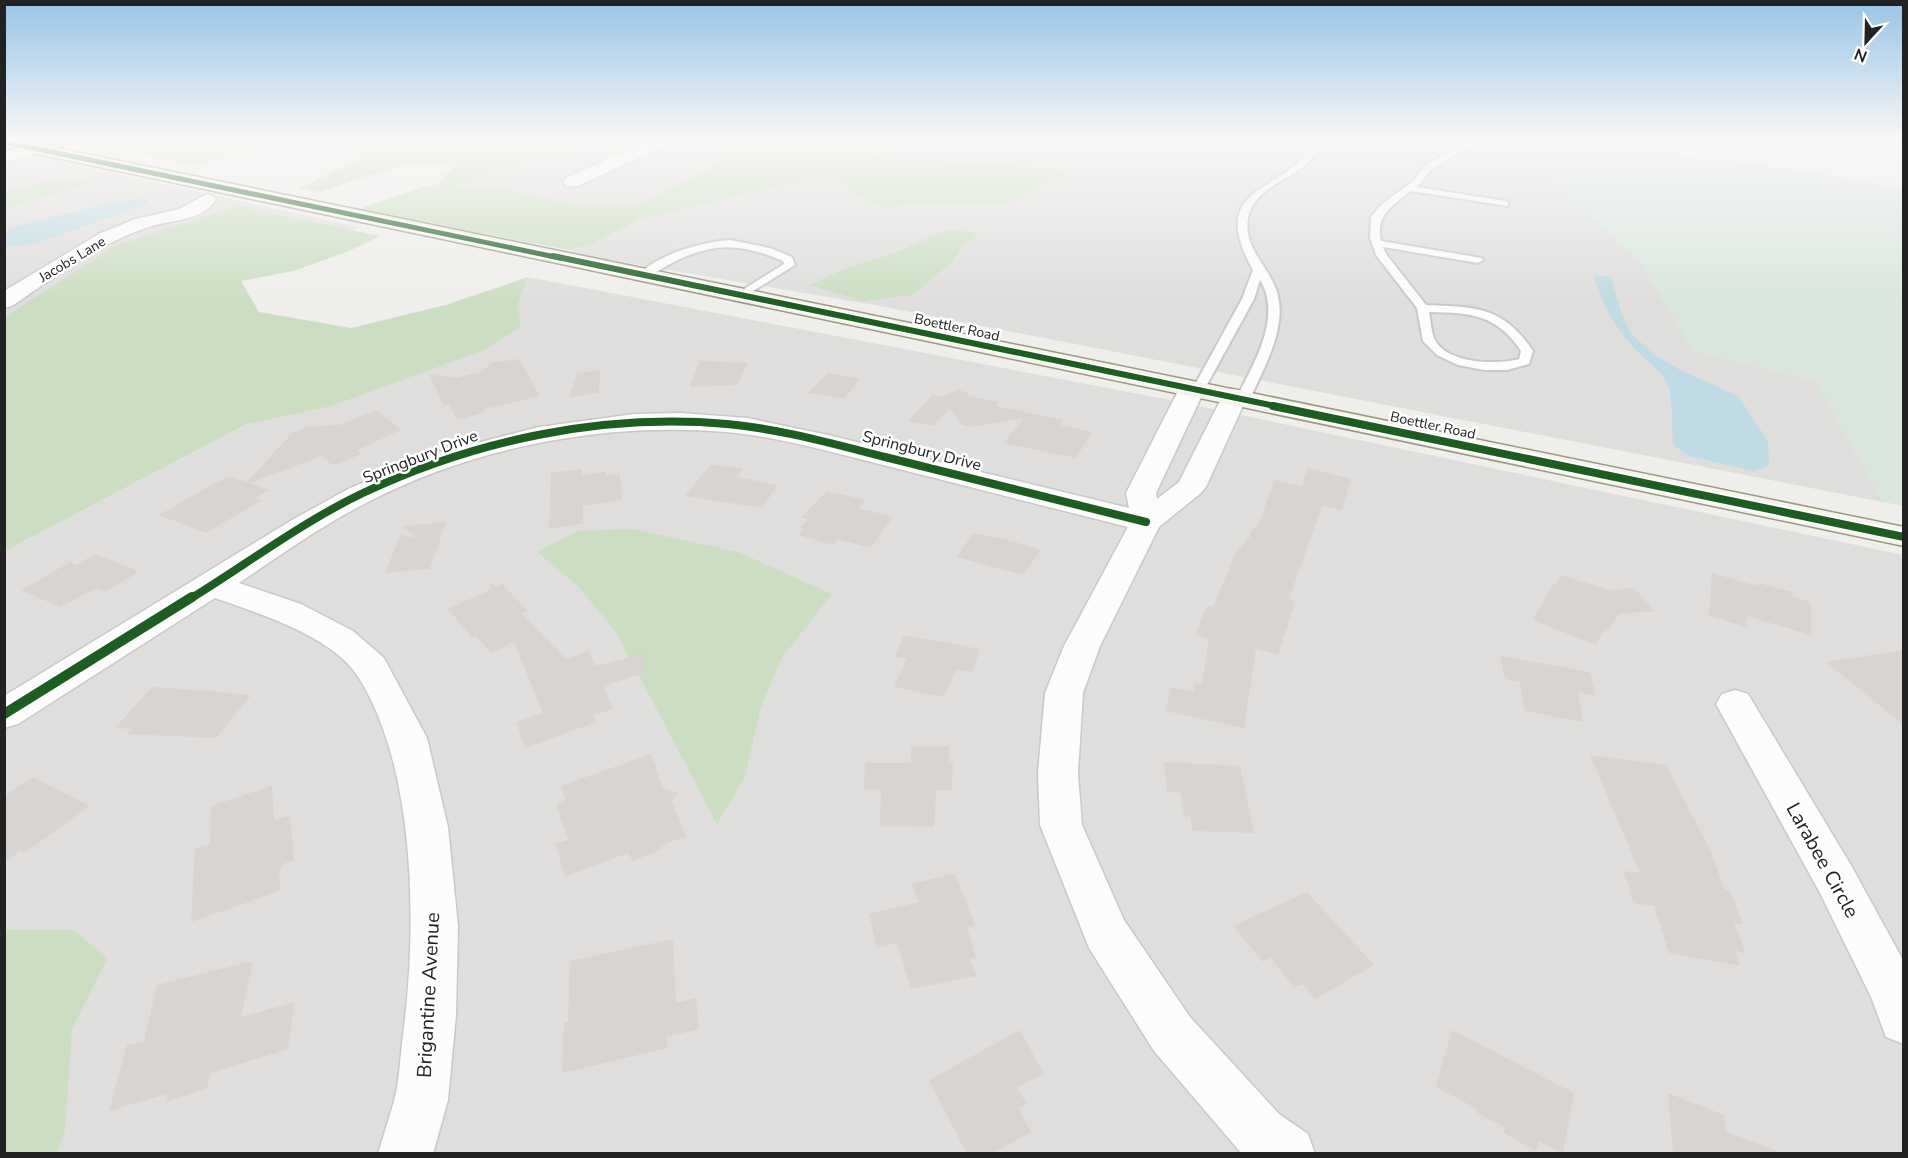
<svg xmlns="http://www.w3.org/2000/svg" width="1908" height="1158" viewBox="0 0 1908 1158" font-family="'Nunito Sans',sans-serif">
<style>
.residential{fill:#dfdedc}
.religious{fill:#dededc}
.forest{fill:#cbdec1}
.wetland{fill:#d9e6de}
.parking{fill:#e0dfde}
.water{fill:#bfdbe3}
.building{fill:#d7d4d2}
.lines{fill:none;stroke-linecap:round;stroke-linejoin:round}
.lane-casing{stroke:#c9c8c7;stroke-width:4}
.street-casing{stroke:#c9c8c7;stroke-width:3}
.secondary-casing{stroke:#999a82;stroke-width:3}
.lane{fill:#fdfcfc;fill-rule:evenodd}
.street{fill:#fdfcfc;fill-rule:evenodd}
.secondary{fill:#f4f4ed;fill-rule:evenodd}
.cycleway-far3-casing{stroke:#fff;stroke-width:8}
.cycleway-far2-casing{stroke:#fff;stroke-width:9}
.cycleway-far1-casing{stroke:#fff;stroke-width:12}
.cycleway-casing{stroke:#fff;stroke-width:14}
.cycleway-far3{stroke:#1b5e20;stroke-width:5}
.cycleway-far2{stroke:#1b5e20;stroke-width:6}
.cycleway-far1{stroke:#1b5e20;stroke-width:8}
.cycleway{stroke:#1b5e20;stroke-width:10}
.labels{text-anchor:middle;stroke-width:5;stroke-linejoin:round;paint-order:stroke}
.far-street-label{font-size:14px;fill:#222;stroke:#fff}
.street-label{font-size:16px;fill:#222;stroke:#fff}
.near-street-label{font-size:20px;fill:#222;stroke:#fff}
</style>
<rect width="100%" height="100%" fill="#f0eeeb"/>
<g class="residential">
<polygon points="495,140 1734,140 1743,157 1575,140 1580,206 1640,261 1694,351 1816,381 1883,502 880,306 1012,188 765,148 581,244 384,206 529,146"/>
<polygon points="5,149 358,227 5,391"/>
<polygon points="528,277 1165,399 1903,555 1903,1153 5,1154 5,551"/>
</g>
<polygon class="religious" points="824,179 841,181 854,194 883,208 917,203 996,203 880,306 570,253 570,250 594,243 642,219 779,186"/>
<g class="forest">
<polygon points="138,140 278,140 193,165 111,148"/>
<path d="M349,140H652C635,150 612,163 596,144L528,158L495,170L470,184L445,188H502L581,207L639,204L763,140H840L847,151L888,158L1075,170L1039,186L1010,203H917L883,208L854,194L840,181L824,179L779,186L642,219L594,243L570,250L356,210L423,187L439,188V182L457,163H414L383,171L320,192L299,188L357,161L363,147Z"/>
<polygon points="78,178 86,181 81,186 5,209 5,191 57,179"/>
<polygon points="238,206 380,236 347,252 293,271 241,281 259,312 351,328 446,305 528,277 517,304 521,327 484,350 331,406 247,424 5,551 5,317 116,245"/>
<polygon points="949,229 979,233 963,245 951,263 912,295 864,301 809,285 849,267 894,253"/>
<polygon points="633,529 738,552 832,594 781,659 760,710 745,777 717,824 616,632 577,585 537,552 578,531"/>
<polygon points="5,930 74,930 107,959 72,1029 65,1130 57,1153 5,1153"/>
</g>
<path class="wetland" d="M1575,140C1685,156 1795,166 1903,190V506L1883,502L1816,381L1694,351L1640,261L1552,182Z"/>
<polygon class="parking" points="707,232 716,237 662,257 649,254"/>
<g class="water">
<polygon points="139,199 150,200 142,206 34,244 5,247 5,231 30,222 121,201"/>
<path d="M1598,275L1611,277L1621,312L1631,334L1655,355L1680,370L1738,396L1768,441L1769,466L1753,471L1689,456L1673,445C1672,427 1673,406 1669,389C1664,370 1644,360 1632,346C1615,327 1601,301 1594,277Z"/>
</g>
<g class="building">
<polygon points="519,359 540,396 484,409 486,412 457,420 449,404 444,406 429,374 456,378 481,372 491,363"/>
<polygon points="700,361 748,363 737,385 689,387"/>
<polygon points="600,370 599,393 569,397 577,373"/>
<polygon points="828,373 860,379 844,399 808,393"/>
<polygon points="958,390 966,392 969,396 999,402 996,406 1063,420 1060,425 1092,432 1076,458 1004,443 1024,418 972,427 962,425 950,408 933,426 908,421 932,395 941,397"/>
<polygon points="376,410 401,430 357,450 362,454 337,464 331,464 322,456 250,483 270,490 255,498 262,500 206,533 159,515 228,476 247,482 294,431 300,431 305,427 339,425"/>
<polygon points="711,464 743,469 737,477 778,485 762,508 685,496"/>
<polygon points="1308,468 1351,479 1342,510 1322,506 1289,599 1295,601 1278,655 1256,649 1244,728 1165,711 1171,687 1194,692 1195,683 1202,684 1209,639 1195,635 1207,606 1213,607 1238,548 1242,548 1246,538 1249,539 1253,527 1257,528 1275,480 1302,486"/>
<polygon points="582,469 582,475 606,472 606,475 620,473 622,500 583,506 583,523 549,529 551,473"/>
<polygon points="827,491 866,500 859,508 893,517 871,548 838,539 833,545 798,535 804,529 800,528 808,519 801,518"/>
<polygon points="446,522 430,569 385,573 401,534 419,540 403,526"/>
<polygon points="973,533 1012,541 1041,550 1023,575 957,557"/>
<polygon points="95,554 136,570 134,571 137,573 106,591 97,588 60,607 21,590 70,562 76,565"/>
<polygon points="1712,573 1757,586 1758,583 1792,592 1792,596 1811,602 1811,635 1747,616 1747,627 1709,616"/>
<polygon points="1561,575 1609,590 1634,588 1655,611 1618,614 1609,630 1605,628 1595,645 1533,620 1553,584 1555,585"/>
<polygon points="490,582 496,587 502,584 528,611 522,614 566,659 589,651 595,666 642,654 647,672 603,686 613,709 593,715 596,722 525,748 516,722 543,713 514,642 491,653 476,636 472,638 448,609 492,589"/>
<polygon points="904,635 980,649 973,672 956,670 944,697 894,687 907,659 895,657"/>
<polygon points="1904,650 1904,725 1826,662"/>
<polygon points="1500,656 1590,672 1596,696 1578,692 1583,722 1525,711 1520,682 1505,679"/>
<polygon points="152,687 221,692 251,695 216,738 128,734 133,729 115,728"/>
<polygon points="949,746 949,762 953,763 952,790 936,790 934,827 880,826 881,790 864,789 865,763 911,763 911,747"/>
<polygon points="651,754 663,788 679,793 672,801 686,836 660,846 662,849 633,861 628,853 565,877 555,844 568,840 556,804 565,800 561,786"/>
<polygon points="1590,755 1666,765 1709,848 1725,890 1730,891 1743,925 1734,923 1746,953 1735,951 1740,966 1669,953 1654,906 1633,903 1624,871 1640,873"/>
<polygon points="1164,762 1240,766 1254,833 1193,831 1190,817 1184,816 1180,793 1167,792"/>
<polygon points="32,777 90,806 24,853 20,851 4,863 4,797"/>
<polygon points="272,786 274,820 290,816 294,860 283,864 283,867 279,869 280,891 191,922 195,848 210,844 211,806"/>
<polygon points="955,873 975,925 967,927 976,958 970,959 976,976 911,989 897,943 877,948 869,914 919,902 912,884"/>
<polygon points="1307,892 1374,965 1315,999 1303,984 1294,987 1270,957 1263,962 1233,926"/>
<polygon points="673,939 676,1003 696,998 699,1029 666,1037 667,1048 562,1073 564,1023 568,1022 570,961"/>
<polygon points="253,961 241,1017 295,1002 288,1049 210,1073 207,1088 166,1102 167,1094 109,1111 127,1045 144,1042 157,985"/>
<polygon points="1020,1030 1044,1074 1016,1087 1027,1104 1018,1108 1031,1132 991,1154 967,1154 929,1080"/>
<polygon points="1452,1030 1574,1093 1563,1154 1539,1141 1536,1151 1504,1133 1505,1127 1477,1113 1477,1109 1436,1087"/>
<polygon points="1668,1093 1724,1115 1726,1132 1778,1151 1778,1154 1673,1154"/>
</g>
<g class="lines">
<g class="lane-casing">
<g id="lane">
<path d="M1315,140H1323C1319,149 1315,157 1308,163C1289,180 1253,189 1248,218C1243,247 1267,265 1276,289C1289,326 1264,367 1250,399L1243,403L1236,399C1253,365 1283,317 1260,280L1254,299L1204,390L1203,393H1193L1192,390L1242,299L1253,270C1203,181 1289,195 1315,140Z"/>
<path d="M1470,140H1480L1432,169L1417,187L1505,201L1508,202V206L1411,191C1393,205 1375,215 1381,241L1482,258L1483,260L1478,263L1383,247L1386,254L1426,305C1476,307 1503,306 1533,351L1529,364L1507,370H1484L1458,365L1437,355L1423,341L1417,308L1376,255L1370,237L1371,217L1382,204L1412,182L1426,165ZM1429,312C1470,313 1497,314 1521,351L1519,359C1497,365 1448,364 1435,340C1431,333 1431,320 1429,312Z"/>
<path d="M730,240L770,248L792,257L795,265L740,299L736,298V294L784,264L783,261C739,242 711,242 668,265C659,270 649,279 639,277L638,275C659,254 701,242 730,240Z"/>
</g>
</g>
<g class="street-casing">
<g id="street">
<polygon points="47,140 73,140 71,143 4,162 4,152"/>
<polygon points="650,140 672,140 670,143 578,186 566,186 563,182 566,178"/>
<path d="M207,194L213,196L216,200C201,222 172,219 149,227C99,243 55,277 12,306L4,308V291L99,234L135,219L179,209Z"/>
<path d="M1192,381L1201,384L1205,389L1156,493L1157,499L1179,482L1225,391L1234,389L1243,391L1247,397L1206,487L1201,493L1159,527L1100,646L1083,693L1078,773L1082,825L1124,920L1190,1017L1279,1114L1308,1134L1315,1154H1242L1154,1051L1089,948L1040,825L1038,773L1045,693L1064,646L1128,527C1048,507 967,486 887,466C834,453 780,437 726,432C605,422 478,446 370,501C324,524 282,554 239,583L301,604L353,631L384,658L427,738L448,827L458,926L456,1015L448,1100L433,1154H378C383,1136 389,1119 394,1101C399,1083 400,1062 402,1043C417,935 418,769 357,675C331,636 258,613 215,598L18,724L4,728V696L292,520L350,488L437,453L539,427L634,414L681,413L747,418L828,435L1129,508L1126,493L1179,389L1183,384Z"/>
<polygon points="1735,690 1748,694 1852,867 1904,962 1904,1044 1886,1037 1871,997 1820,893 1716,704 1722,694"/>
</g>
</g>
<g class="secondary-casing">
<polygon id="secondary" points="4,140 18,140 1904,527 1904,546 4,147"/>
</g>
<use href="#lane" class="lane"/>
<use href="#street" class="street"/>
<use href="#secondary" class="secondary"/>
<g class="cycleway-far3-casing">
<polyline id="cycleway-far3" points="4,142 560,258"/>
</g>
<g class="cycleway-far2-casing">
<polyline id="cycleway-far2" points="553,256 1280,407"/>
</g>
<g class="cycleway-far1-casing">
<g id="cycleway-far1">
<polyline points="1273,406 1904,537"/>
<path d="M190,599C247,564 302,522 363,493C475,440 603,413 727,424C781,429 833,444 885,457C972,478 1059,501 1146,522"/>
</g>
</g>
<g class="cycleway-casing">
<polyline id="cycleway" points="4,714 192,597"/>
</g>
<use href="#cycleway-far3" class="cycleway-far3"/>
<use href="#cycleway-far2" class="cycleway-far2"/>
<use href="#cycleway-far1" class="cycleway-far1"/>
<use href="#cycleway" class="cycleway"/>
</g>
<linearGradient id="sky" x2="0" y2="1"><stop stop-color="#97c4e6"/><stop offset="0.46" stop-color="#f8f7f6"/><stop offset="1" stop-color="#f8f7f6" stop-opacity="0"/></linearGradient>
<rect width="1908" height="302" fill="url(#sky)"/>
<g class="labels">
<g class="far-street-label">
<text transform="translate(72 259) rotate(-31)" y="5">Jacobs Lane</text>
<text transform="translate(957 327) rotate(12)" y="5">Boettler Road</text>
<text transform="translate(1433 425) rotate(12)" y="5">Boettler Road</text>
</g>
<g class="street-label">
<text transform="translate(922 450) rotate(14)" y="6">Springbury Drive</text>
<text transform="translate(420 456) rotate(-21)" y="6">Springbury Drive</text>
</g>
<g class="near-street-label">
<text transform="translate(1823 860) rotate(61)" y="7">Larabee Circle</text>
<text transform="translate(428 995) rotate(-87)" y="7">Brigantine Avenue</text>
</g>
</g>
<rect width="1908" height="1158" fill="none" stroke="#222222" stroke-width="12"/>
<g transform="translate(1866 42) rotate(202)" stroke="#ffffff" stroke-width="4.5" paint-order="stroke">
<path d="M0-4.5L10 22L0 15L-10 22Z" fill="#222222"/>
<text y="-9" font-size="16" font-weight="bold" text-anchor="middle" fill="#222222">N</text>
</g>
</svg>
